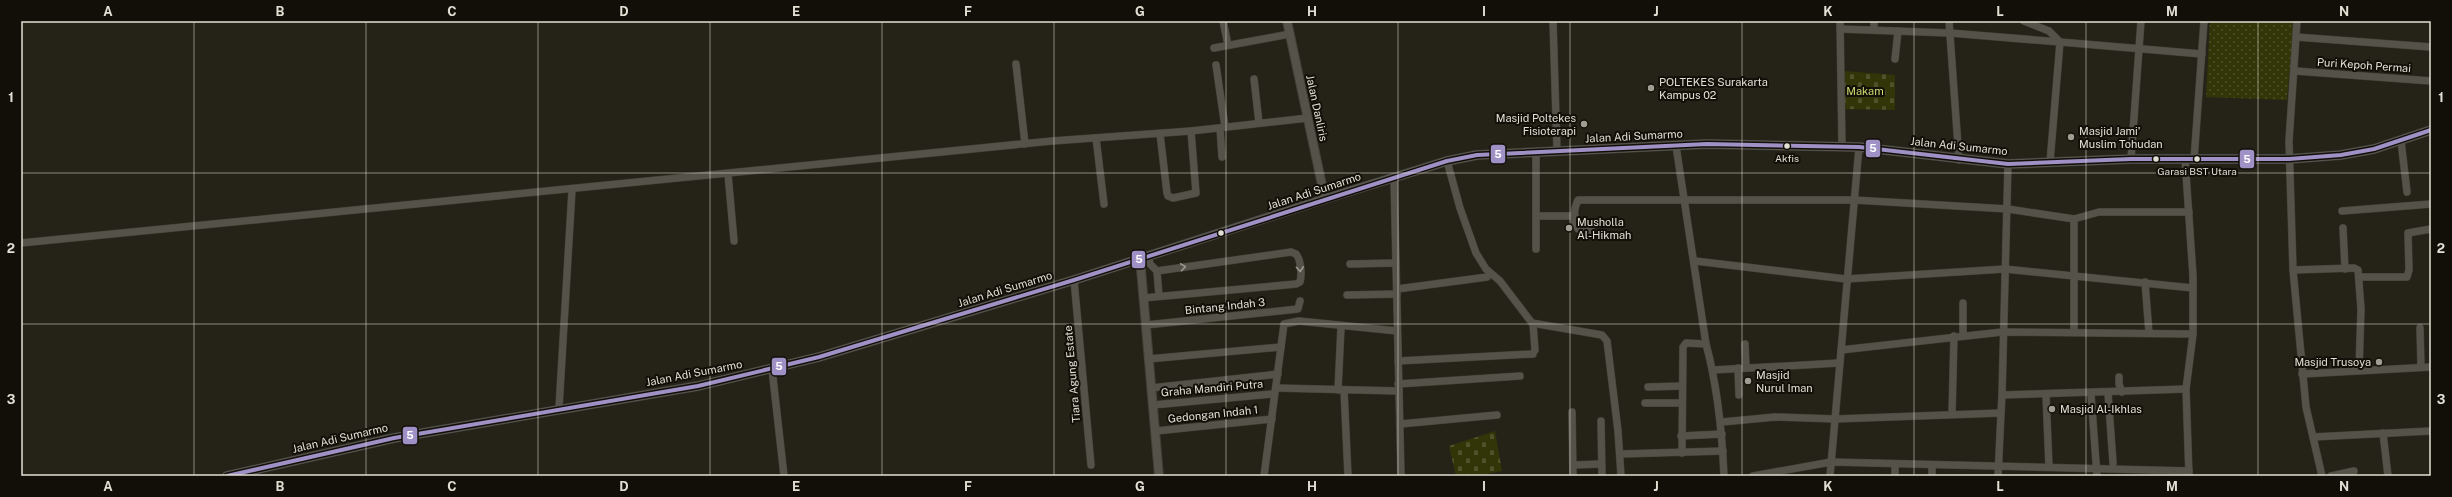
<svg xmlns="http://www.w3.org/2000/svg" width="2452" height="497" viewBox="0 0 2452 497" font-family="'Public Sans',sans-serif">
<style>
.grass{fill:url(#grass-dots)}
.cemetery{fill:url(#cemetery-stones)}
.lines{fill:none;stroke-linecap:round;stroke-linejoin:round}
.minor-casing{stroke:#403e36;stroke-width:8}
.tertiary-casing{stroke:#403e36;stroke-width:10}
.secondary-casing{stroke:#403e36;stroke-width:10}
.minor{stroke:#545249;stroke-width:7}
.tertiary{stroke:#545249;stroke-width:8}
.secondary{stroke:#585752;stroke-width:9}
.bus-1-casing{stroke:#110f07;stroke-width:7}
.bus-1{stroke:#9f91c5;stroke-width:4}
.oneway{stroke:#9b998e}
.grid{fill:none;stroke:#e2e0d4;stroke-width:1;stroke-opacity:0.55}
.poi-dot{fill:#a09e92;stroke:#110f07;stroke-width:1.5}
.bus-dot{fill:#e2e0d4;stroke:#110f07;stroke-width:1.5}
.labels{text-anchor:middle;stroke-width:4;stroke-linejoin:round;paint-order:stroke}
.bus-label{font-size:10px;fill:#e2e0d4;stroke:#110f07}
.street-label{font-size:11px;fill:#e2e0d4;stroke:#110f07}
.poi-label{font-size:11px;fill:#e2e0d4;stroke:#110f07;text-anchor:start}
.park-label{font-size:11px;fill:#cdda71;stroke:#110f07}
.line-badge{stroke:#110f07;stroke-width:1.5}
.badge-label{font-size:11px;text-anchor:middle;font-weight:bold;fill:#fff}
.neatline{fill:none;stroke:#e2e0d4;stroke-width:1.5}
.grid-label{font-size:13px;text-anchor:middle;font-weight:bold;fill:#e2e0d4}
</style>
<defs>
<pattern id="grass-dots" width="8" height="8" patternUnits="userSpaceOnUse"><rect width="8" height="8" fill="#323508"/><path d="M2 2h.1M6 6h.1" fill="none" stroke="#4f522b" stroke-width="1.8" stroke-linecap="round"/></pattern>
<pattern id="cemetery-stones" width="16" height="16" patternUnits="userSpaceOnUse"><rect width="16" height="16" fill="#323508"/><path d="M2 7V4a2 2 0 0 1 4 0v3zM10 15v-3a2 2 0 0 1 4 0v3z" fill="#4f522b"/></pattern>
</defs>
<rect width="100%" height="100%" fill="#252318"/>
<polygon class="grass" points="2210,21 2294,21 2287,100 2206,97"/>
<g class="cemetery">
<polygon points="1844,71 1895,75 1895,110 1845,109"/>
<polygon points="1495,431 1502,471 1476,476 1456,476 1449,446"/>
</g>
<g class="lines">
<g class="minor-casing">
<g id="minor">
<polyline points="1223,21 1227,40"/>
<polyline points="1553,21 1557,151"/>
<polyline points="1840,21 1842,146"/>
<polyline points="1949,21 1959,160"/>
<polyline points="2024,21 2049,31 2060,42 2202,54"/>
<polyline points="2297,21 2289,141 2293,270 2306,407 2322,476"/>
<polyline points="1840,29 1950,33 2060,42 2050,162"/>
<polyline points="1874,30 1874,21"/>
<polyline points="2296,37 2431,47"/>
<polyline points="1214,48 1290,34"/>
<polyline points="1895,59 1898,31"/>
<polyline points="1016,64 1025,144"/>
<polyline points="1216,65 1225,127"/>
<polyline points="2295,71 2431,81"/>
<polyline points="1254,79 1259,123"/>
<polyline points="1220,128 1222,157"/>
<polyline points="1160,134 1167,193 1168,196 1173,198 1196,193 1191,131"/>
<polyline points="1096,138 1104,204"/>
<polyline points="2401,141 2407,192"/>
<path d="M1676,146L1706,344C1718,388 1722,431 1724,476"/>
<polyline points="1536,152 1536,249"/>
<polyline points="2131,159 2141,21"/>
<polyline points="2185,159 2193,276 2193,334 2186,389 2189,476"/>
<polyline points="2194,160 2204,21"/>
<polyline points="1447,161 1460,208 1476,253 1486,269 1500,281 1532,323 1602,335 1607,341 1618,431 1621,476"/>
<polyline points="2008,164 2002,395 2186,389"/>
<polyline points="728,174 734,241"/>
<polyline points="1394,178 1401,476"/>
<polyline points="2342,211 2431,204"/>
<polyline points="1536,216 1575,216"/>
<polyline points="2074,219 2099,212 2189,212"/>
<polyline points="2343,228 2345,269"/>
<path d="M1591,230L1578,229C1572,222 1574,208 1578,200H1854L2008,209L2074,219V331"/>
<polyline points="21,243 1052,141 1191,131 1308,118"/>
<polyline points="1148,255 1150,264 1157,271"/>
<polyline points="1695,261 1846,279 2005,269 2193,288"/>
<polyline points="1350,264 1396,263"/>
<polyline points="2293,270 2354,268 2358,270 2361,309 2359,370"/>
<polyline points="2359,277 2407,277 2409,270 2408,233 2431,229"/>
<polyline points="1074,280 1091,465"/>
<polyline points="2145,282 2149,333"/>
<polyline points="1397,289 1487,277"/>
<polyline points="1347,295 1397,294"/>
<path d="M1143,298L1296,284L1300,282C1302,275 1301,260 1296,254L1291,252L1157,271L1159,296"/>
<polyline points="1963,303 1963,335"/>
<polyline points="1533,324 1535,350"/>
<polyline points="1146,325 1298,309 1300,301"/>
<polyline points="2420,328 2421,367"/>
<polyline points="1745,344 1746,368"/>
<polyline points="1841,350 2002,332 2193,334"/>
<polyline points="1148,359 1281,347"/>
<polyline points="1398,361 1533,354"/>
<polyline points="1738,368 1739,395"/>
<polyline points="772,369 784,476"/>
<polyline points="1713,370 1839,363"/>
<polyline points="2302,374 2431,367"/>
<polyline points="2119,377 2119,384 2122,392"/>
<polyline points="1398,384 1520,376"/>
<polyline points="1648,387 1682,386"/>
<polyline points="1151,388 1278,374"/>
<polyline points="1276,388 1399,391"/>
<polyline points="1338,390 1341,327"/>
<polyline points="1344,390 1348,476"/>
<polyline points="2108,393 2113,463"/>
<polyline points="2091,394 2097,476"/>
<polyline points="2046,395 2049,467"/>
<polyline points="1645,403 1682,403"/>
<polyline points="1153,405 1273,394"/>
<polyline points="559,408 572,190"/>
<polyline points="1572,412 1573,476"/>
<polyline points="2001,413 2002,395"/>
<polyline points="1952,414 1954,336"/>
<polyline points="1601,421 1602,476"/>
<polyline points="1722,422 1775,417 1835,419 2001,413 1998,476"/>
<polyline points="1400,424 1497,415"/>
<polyline points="1156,431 1272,419"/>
<polyline points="2383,433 2388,476"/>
<polyline points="1681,436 1722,434"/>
<polyline points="2313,437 2431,431"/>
<polyline points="1682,453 1683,347 1686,343 1706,344"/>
<polyline points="1620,454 1723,451"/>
<polyline points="1573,465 1601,464"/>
<polyline points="1932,466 1932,476"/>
<polyline points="1264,476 1284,324 1299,321 1397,331"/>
<polyline points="1753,476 1831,462 2189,471"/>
<polyline points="1830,476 1859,147"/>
<polyline points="1895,476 1895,465"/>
<polyline points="2331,476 2354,471"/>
</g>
</g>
<g class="tertiary-casing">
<g id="tertiary">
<polyline points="1287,21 1325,199"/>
<polyline points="1140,258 1159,476"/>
</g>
</g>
<g class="secondary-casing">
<polyline id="secondary" points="227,476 394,438 698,386 819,357 1074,280 1325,199 1447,161 1477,155 1707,144 1859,147 2008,164 2131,159 2289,159 2341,155 2374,149 2431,130"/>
</g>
<use href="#minor" class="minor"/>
<use href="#tertiary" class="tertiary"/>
<use href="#secondary" class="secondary"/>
<g class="bus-1-casing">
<polyline id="bus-1" points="227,476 394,438 698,386 819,357 1074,280 1447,161 1477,155 1707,144 1859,147 2008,164 2131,159 2289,159 2341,155 2374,149 2431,130"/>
</g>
<use href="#bus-1" class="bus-1"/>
</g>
<defs><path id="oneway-chevron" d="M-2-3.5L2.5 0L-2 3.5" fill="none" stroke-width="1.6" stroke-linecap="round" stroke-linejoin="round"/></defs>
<g class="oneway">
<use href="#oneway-chevron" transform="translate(1183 267) rotate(-8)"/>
<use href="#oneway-chevron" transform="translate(1300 269) rotate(86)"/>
</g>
<path class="grid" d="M194,21V476M366,21V476M538,21V476M710,21V476M882,21V476M1054,21V476M1226,21V476M1398,21V476M1570,21V476M1742,21V476M1914,21V476M2086,21V476M2258,21V476M21,173H2431M21,324H2431"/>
<g class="poi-dot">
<circle cx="1651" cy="88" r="4"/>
<circle cx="1584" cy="124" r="4"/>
<circle cx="2071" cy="137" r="4"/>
<circle cx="1569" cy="228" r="4"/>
<circle cx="2379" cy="362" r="4"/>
<circle cx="1748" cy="381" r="4"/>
<circle cx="2052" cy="409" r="4"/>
</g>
<g class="bus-dot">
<circle cx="1787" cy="146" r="3.5"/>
<circle cx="2156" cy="159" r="3.5"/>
<circle cx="2197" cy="159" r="3.5"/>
<circle cx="1221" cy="233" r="3.5"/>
</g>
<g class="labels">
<g class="bus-label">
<text x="1787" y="162">Akfis</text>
<text x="2197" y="175">Garasi BST Utara</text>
</g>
<g class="street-label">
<text transform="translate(2364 65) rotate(4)" y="4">Puri Kepoh Permai</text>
<text transform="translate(1317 108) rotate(78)" y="4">Jalan Danliris</text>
<text transform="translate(1634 136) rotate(-3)" y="4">Jalan Adi Sumarmo</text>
<text transform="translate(1959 146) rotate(6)" y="4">Jalan Adi Sumarmo</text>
<text transform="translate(1314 191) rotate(-18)" y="4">Jalan Adi Sumarmo</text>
<text transform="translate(1005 289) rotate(-17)" y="4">Jalan Adi Sumarmo</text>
<text transform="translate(1225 306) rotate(-6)" y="4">Bintang Indah 3</text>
<text transform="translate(694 373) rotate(-11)" y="4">Jalan Adi Sumarmo</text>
<text transform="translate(1072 374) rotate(-95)" y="4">Tiara Agung Estate</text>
<text transform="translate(1212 388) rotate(-5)" y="4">Graha Mandiri Putra</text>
<text transform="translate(1213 414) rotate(-6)" y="4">Gedongan Indah 1</text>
<text transform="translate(340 438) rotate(-13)" y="4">Jalan Adi Sumarmo</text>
</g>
<g class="poi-label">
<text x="1659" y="86">POLTEKES Surakarta<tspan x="1659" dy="13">Kampus 02</tspan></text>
<text x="1576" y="122" text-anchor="end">Masjid Poltekes<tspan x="1576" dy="13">Fisioterapi</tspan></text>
<text x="2079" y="135">Masjid Jami'<tspan x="2079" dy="13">Muslim Tohudan</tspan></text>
<text x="1577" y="226">Musholla<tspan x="1577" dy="13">Al-Hikmah</tspan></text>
<text x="2371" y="366" text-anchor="end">Masjid Trusoya</text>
<text x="1756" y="379">Masjid<tspan x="1756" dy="13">Nurul Iman</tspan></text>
<text x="2060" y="413">Masjid Al-Ikhlas</text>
</g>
<g class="park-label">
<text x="1865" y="95">Makam</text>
</g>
</g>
<g class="line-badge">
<rect x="1865" y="139" width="16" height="19" rx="4" fill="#9f91c5"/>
<rect x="1490" y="144" width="16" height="20" rx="4" fill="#9f91c5"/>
<rect x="2239" y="149" width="16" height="20" rx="4" fill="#9f91c5"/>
<rect x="1131" y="250" width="15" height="19" rx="4" fill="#9f91c5"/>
<rect x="771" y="357" width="16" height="19" rx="4" fill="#9f91c5"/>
<rect x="402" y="426" width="16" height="19" rx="4" fill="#9f91c5"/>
</g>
<g class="badge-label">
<text x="1873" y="152">5</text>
<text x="1498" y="158">5</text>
<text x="2247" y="163">5</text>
<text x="1139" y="263">5</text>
<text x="779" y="370">5</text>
<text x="410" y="439">5</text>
</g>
<rect width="2452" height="497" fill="none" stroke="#110f07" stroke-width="44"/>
<rect x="22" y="22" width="2408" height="453" class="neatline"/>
<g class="grid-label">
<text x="108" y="16">A</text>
<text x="280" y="16">B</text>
<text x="452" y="16">C</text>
<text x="624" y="16">D</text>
<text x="796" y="16">E</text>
<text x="968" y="16">F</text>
<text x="1140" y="16">G</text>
<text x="1312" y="16">H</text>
<text x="1484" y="16">I</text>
<text x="1656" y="16">J</text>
<text x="1828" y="16">K</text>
<text x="2000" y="16">L</text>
<text x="2172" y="16">M</text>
<text x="2344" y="16">N</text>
<text x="11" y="102">1</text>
<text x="2441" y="102">1</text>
<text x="11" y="253">2</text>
<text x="2441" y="253">2</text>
<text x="11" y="404">3</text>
<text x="2441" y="404">3</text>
<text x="108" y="491">A</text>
<text x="280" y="491">B</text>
<text x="452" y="491">C</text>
<text x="624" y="491">D</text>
<text x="796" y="491">E</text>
<text x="968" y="491">F</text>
<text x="1140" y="491">G</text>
<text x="1312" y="491">H</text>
<text x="1484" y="491">I</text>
<text x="1656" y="491">J</text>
<text x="1828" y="491">K</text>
<text x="2000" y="491">L</text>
<text x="2172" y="491">M</text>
<text x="2344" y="491">N</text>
</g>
</svg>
